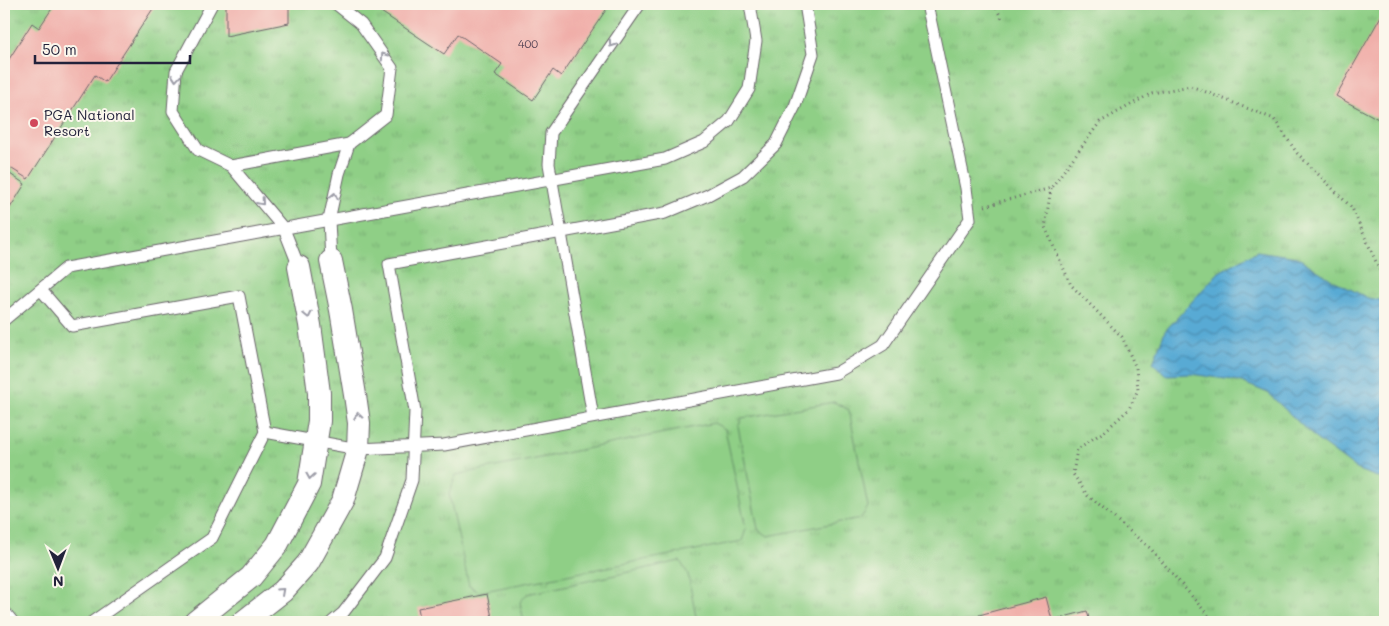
<svg xmlns="http://www.w3.org/2000/svg" width="1389" height="626" viewBox="0 0 1389 626" font-family="Mali,sans-serif">
<style>
.grass{fill:url(#grass-tufts);stroke:#587860}
.garden{fill:#8fcf86;stroke:#587860}
.water{fill:url(#water-waves);stroke:#3e6688}
.building{fill:#f0aea9}
.lines{fill:none;stroke-linecap:round;stroke-linejoin:round}
.lane-casing{stroke:#6a656a;stroke-width:13}
.street-casing{stroke:#6a656a;stroke-width:24}
.path{stroke:#6a656a;stroke-width:3;stroke-dasharray:1 4;stroke-linecap:butt}
.lane{stroke:#fff;stroke-width:11}
.street{stroke:#fff;stroke-width:22}
.oneway{stroke:#9c9ca7}
.poi-dot{fill:#d1495b;stroke:#fbf7ec;stroke-width:2}
.labels{text-anchor:middle;stroke-width:4;stroke-linejoin:round;paint-order:stroke}
.number-label{font-size:11px;fill:#564556}
.poi-label{font-size:14px;fill:#22223b;stroke:#fbf7ec;text-anchor:start}
</style>
<defs>
<pattern id="grass-tufts" width="24" height="20" patternUnits="userSpaceOnUse" patternTransform="scale(1.25)"><rect width="24" height="20" fill="#8fcf86"/><path d="M3 7l-1-3M5 7V3M7 7l1-3M15 17l-1-3M17 17v-4M19 17l1-3" fill="none" stroke="#7bb175"/></pattern>
<pattern id="water-waves" width="16" height="10" patternUnits="userSpaceOnUse" patternTransform="scale(1.25)"><rect width="16" height="10" fill="#59aad4"/><path d="M0 5q4-4 8 0t8 0" fill="none" stroke="#498aad"/></pattern>
</defs>
<rect width="100%" height="100%" fill="#fbf7ec"/>
<filter id="ink" filterUnits="userSpaceOnUse"><feTurbulence type="fractalNoise" baseFrequency=".02" numOctaves="2"/><feDisplacementMap in="SourceGraphic" scale="10" xChannelSelector="R" yChannelSelector="G"/><feConvolveMatrix kernelMatrix="1 2 1 2 8 2 1 2 1" color-interpolation-filters="sRGB"/></filter>
<filter id="wash" filterUnits="userSpaceOnUse"><feTurbulence type="fractalNoise" baseFrequency=".0096" numOctaves="4" result="noise"/><feDisplacementMap in="SourceGraphic" scale="20" xChannelSelector="R" yChannelSelector="G"/><feGaussianBlur stdDeviation="1.12" result="paint"/><feColorMatrix in="noise" values="0 0 0 0 0 0 0 0 0 0 0 0 0 0 0 0 0 1.4 0 .05"/><feComposite in="paint" operator="in"/></filter>
<g filter="url(#wash)">
<rect width="100%" height="100%" fill="#efe1c2"/>
<rect class="grass" x="4" y="4" width="1381" height="618"/>
<g class="garden">
<polygon points="834,402 849,410 868,507 861,518 768,536 758,529 738,426 742,418"/>
<polygon points="714,423 725,429 746,529 742,541 479,592 469,586 449,494 456,475"/>
<polygon points="680,561 688,574 697,622 524,622 520,602 527,594"/>
</g>
<polygon class="water" points="1257,251 1297,257 1332,280 1368,298 1385,301 1385,480 1358,470 1316,439 1268,393 1239,381 1191,374 1166,375 1153,363 1165,331 1219,272"/>
<g id="blocks">
<g class="building">
<polygon points="55,4 156,4 105,82 95,75 28,179 4,164 4,67 32,23 39,28"/>
<polygon points="226,4 289,4 289,23 226,36"/>
<polygon points="369,4 610,4 561,76 553,70 533,100 495,74 502,64 458,34 444,54"/>
<polygon points="1385,9 1385,111 1380,120 1336,96"/>
<polygon points="4,170 25,184 10,208 4,204"/>
<polygon points="487,594 493,622 421,622 418,608"/>
<polygon points="1046,597 1052,620 1087,611 1090,622 981,622 979,615"/>
</g>
</g>
</g>
<g filter="url(#ink)">
<use href="#blocks" fill-opacity="0" stroke="#6a656a" stroke-width="1"/>
<g class="lines">
<g class="lane-casing">
<g id="lane">
<polyline points="212,4 176,71 173,111 198,150 231,166 284,229 299,267"/>
<polyline points="231,166 349,144"/>
<polyline points="331,261 329,220 339,174 349,144 386,115 392,68 361,24 336,4"/>
<polyline points="41,290 72,326 239,296 265,432 212,538 92,622"/>
<polyline points="4,320 66,268 665,159 704,142 729,121 749,89 756,41 750,4"/>
<polyline points="593,417 549,164 551,133 640,4"/>
<polyline points="265,432 358,449 444,445 836,373 883,345 970,219 966,188 927,4"/>
<polyline points="4,611 13,622"/>
<polyline points="332,622 343,613 385,558 412,480 415,411 389,264 665,213 708,195 743,176 776,144 795,106 813,54 805,4"/>
</g>
</g>
<g class="street-casing">
<g id="street">
<polyline points="195,622 251,577 277,545 309,484 319,421 319,393 310,325 299,267"/>
<polyline points="243,622 283,591 308,563 343,500 358,449 359,423 355,395 341,310 331,261"/>
</g>
</g>
<g class="path">
<polyline points="994,4 1002,19"/>
<polyline points="1051,188 1045,227 1071,285 1122,337 1136,368 1138,390 1129,409 1105,431 1077,449 1073,474 1088,496 1151,549 1214,622"/>
<polyline points="985,206 1051,188 1100,122 1152,93 1191,86 1274,119 1297,153 1352,208 1385,282"/>
</g>
<use href="#lane" class="lane"/>
<use href="#street" class="street"/>
</g>
<defs><path id="oneway-chevron" d="M-2-3.5L2.5 0L-2 3.5" fill="none" stroke-width="1.6" stroke-linecap="round" stroke-linejoin="round" transform="scale(1.25)"/></defs>
<g class="oneway">
<use href="#oneway-chevron" transform="translate(612 44) rotate(125)"/>
<use href="#oneway-chevron" transform="translate(384 56) rotate(-125)"/>
<use href="#oneway-chevron" transform="translate(176 78) rotate(95)"/>
<use href="#oneway-chevron" transform="translate(334 196) rotate(-78)"/>
<use href="#oneway-chevron" transform="translate(261 202) rotate(49)"/>
<use href="#oneway-chevron" transform="translate(308 315) rotate(78)"/>
<use href="#oneway-chevron" transform="translate(358 416) rotate(-97)"/>
<use href="#oneway-chevron" transform="translate(310 476) rotate(99)"/>
<use href="#oneway-chevron" transform="translate(281 591) rotate(-42)"/>
</g>
</g>
<circle class="poi-dot" cx="34" cy="123" r="5"/>
<g class="labels">
<g class="number-label">
<text x="528" y="48">400</text>
</g>
<g class="poi-label">
<text x="44" y="120">PGA National<tspan x="44" dy="16">Resort</tspan></text>
</g>
</g>
<rect width="1389" height="626" fill="none" stroke="#fbf7ec" stroke-width="20"/>
<g transform="translate(58 568) rotate(179)" stroke="#fbf7ec" stroke-width="4" paint-order="stroke">
<path d="M0-4L9 19L0 12L-9 19Z" fill="#22223b"/>
<text y="-8" font-size="14" font-weight="bold" text-anchor="middle" fill="#22223b">N</text>
</g>
<path d="M35 55v8h155v-8" fill="none" stroke="#22223b" stroke-width="2.5"/>
<text x="42" y="55" font-size="15" fill="#22223b" stroke="#fbf7ec" stroke-width="4" paint-order="stroke">50 m</text>
</svg>
